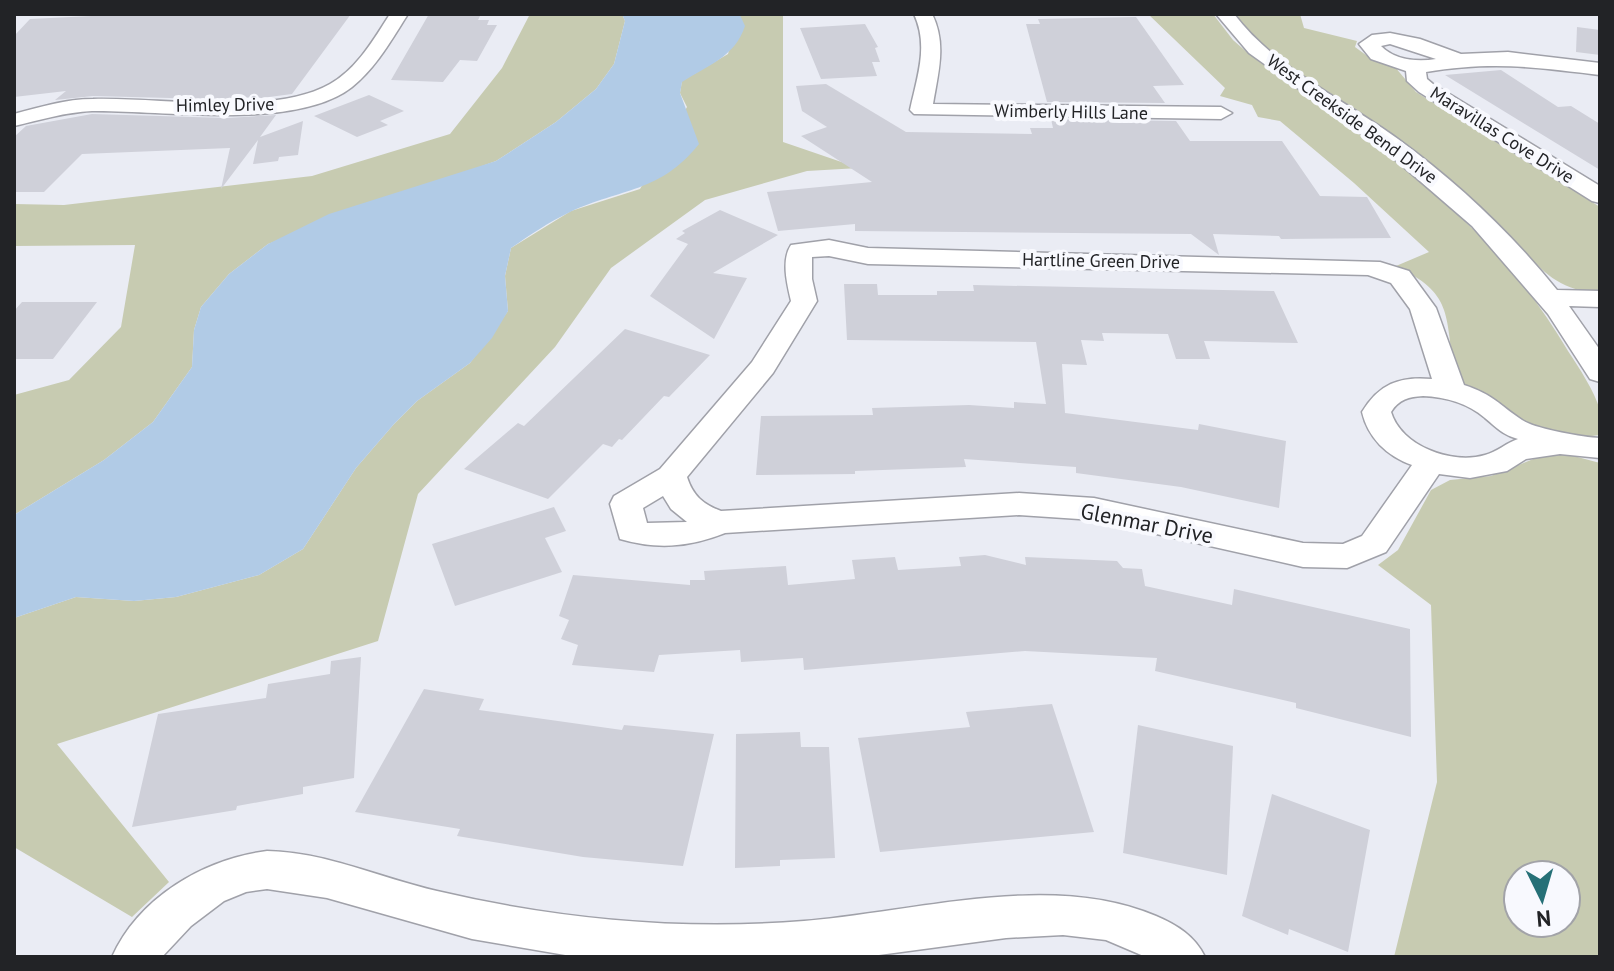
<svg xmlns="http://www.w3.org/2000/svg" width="1614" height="971" viewBox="0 0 1614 971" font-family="'PT Sans',sans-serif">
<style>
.green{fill:#c7cbb1;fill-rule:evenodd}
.water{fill:#b1cbe6}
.building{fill:#cfd0d9}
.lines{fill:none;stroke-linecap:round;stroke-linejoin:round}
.minor-casing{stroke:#a0a1a9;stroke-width:3}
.minor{fill:#fff;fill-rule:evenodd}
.labels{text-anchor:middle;stroke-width:8;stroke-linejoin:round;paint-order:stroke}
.far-street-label{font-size:18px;fill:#222326;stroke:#f8f9fe}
.street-label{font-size:22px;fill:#222326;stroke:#f8f9fe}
</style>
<rect width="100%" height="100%" fill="#eaecf4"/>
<g class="green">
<polygon points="530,14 622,14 625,21 614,64 596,89 556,122 496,161 268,244 229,274 201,307 194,330 192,367 153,422 104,460 14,515 14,395 69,380 121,327 135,245 14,246 14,204 64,205 312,176 450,134 502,68"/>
<polygon points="739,14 783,14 783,142 859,168 807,171 705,200 611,268 555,347 418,494 378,641 57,744 169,882 132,917 14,847 14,618 76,597 134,601 176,597 259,575 303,549 356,468 394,424 417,401 470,363 508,311 505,276 511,248 571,211 640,189 687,107 680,93 682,81 728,54"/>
<path d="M1148,14H1213L1233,40L1249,54C1372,144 1489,215 1568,351C1579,368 1594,390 1600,410C1602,417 1600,427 1600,435C1548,443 1498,411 1460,380L1454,370C1445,313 1453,294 1396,266L1429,252L1354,183L1280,121L1258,117L1252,105L1220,96L1225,88Z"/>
<path d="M1236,14H1300L1304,28L1357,41L1355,47L1370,58L1395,67L1416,92L1600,207V293C1548,290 1537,261 1502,228C1461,188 1417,152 1370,120C1326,89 1264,61 1236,14Z"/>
<path d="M1546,454L1570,455L1600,463V957H1394L1437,782L1431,605L1378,565L1398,550L1431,490L1450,480L1491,476ZM1518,875H1566V923H1518Z"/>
</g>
<path class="water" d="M622,14L740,15L745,26C735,57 708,65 682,82L680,93L699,144C660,193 621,188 570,212C549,222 530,235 511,248L505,276L508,311L492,338L470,363L417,401L394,424L356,468L303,549L259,575L176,597L134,601L76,597L14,618V515L104,460L153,422L192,367L194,330L201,307L229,274L268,244L329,214L496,161L556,122L596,89L614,64L625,21Z"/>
<g class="building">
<polygon points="132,14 275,15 351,14 292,94 247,100 93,96 55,100 66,91 14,97 14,36 30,19"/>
<polygon points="429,14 481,14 478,20 489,20 487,25 497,25 477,61 460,60 443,82 391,80"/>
<polygon points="1136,17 1184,85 1153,86 1165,103 1047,102 1026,24 1040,24 1038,19"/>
<polygon points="865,24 878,47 875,48 880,62 872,62 877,76 821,79 800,28"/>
<polygon points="1577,27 1600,30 1600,55 1576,52"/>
<polygon points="1501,70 1558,107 1571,106 1600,124 1600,170 1445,75"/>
<polygon points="826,84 906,132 1032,134 1030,128 1053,128 1051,119 1176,121 1190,141 1282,141 1320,196 1367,197 1391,238 1281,239 1279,236 1213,234 1219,255 1191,234 855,231 855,224 778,231 767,192 872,182 801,136 827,127 802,111 796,86"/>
<polygon points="369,95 404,111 380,121 388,125 357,137 314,116"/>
<polygon points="92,114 227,118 276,115 260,137 303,121 298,155 279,157 278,161 253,164 258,140 221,189 230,148 82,154 44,192 14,192 14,137 26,126"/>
<polygon points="720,210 778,235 713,273 747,278 714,339 650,296 688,244 676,239 685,233 682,231"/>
<polygon points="844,284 877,284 878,295 937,295 937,291 974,291 973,285 1274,291 1298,343 1204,341 1210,359 1176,359 1168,334 1102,333 1104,341 1081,340 1087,365 1062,364 1065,413 1198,430 1199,424 1286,441 1279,508 1181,487 1076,473 1076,467 964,459 966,467 855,471 855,474 756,475 761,416 873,415 872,408 969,405 1014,408 1014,402 1046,404 1036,342 847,340"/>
<polygon points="22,302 97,302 53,359 14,359 14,311"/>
<polygon points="625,329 710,355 669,397 664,396 622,440 619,439 612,447 603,444 548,499 464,469 518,423 524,426"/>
<polygon points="554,507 566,531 545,538 562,572 455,606 432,544"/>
<polygon points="985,555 1026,565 1025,557 1117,561 1123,568 1142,569 1145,586 1232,605 1234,589 1410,629 1411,737 1296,708 1296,703 1155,671 1157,658 1025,651 804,670 803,658 741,662 740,650 659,655 654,672 572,665 578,645 561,639 569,620 559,616 573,575 690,585 690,580 705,580 704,571 786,566 788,585 855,579 852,560 895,557 898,570 961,566 959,557"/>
<polygon points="361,657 354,778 303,787 303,794 237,806 236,810 132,827 158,714 266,698 268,684 330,674 331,661"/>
<polygon points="424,689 484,699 479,710 622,730 624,725 714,734 683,866 583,857 457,836 460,829 355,812"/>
<polygon points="1052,704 1094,832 880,852 858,738 970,727 966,712"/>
<polygon points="1138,725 1233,746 1227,875 1123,853"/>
<polygon points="800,732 801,747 829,747 835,858 780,860 780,866 735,868 736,734"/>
<polygon points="1272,794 1370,830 1348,952 1289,929 1288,935 1242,916"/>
</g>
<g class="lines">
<g class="minor-casing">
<g id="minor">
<path d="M390,14H408C392,39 376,68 352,87C296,131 162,110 92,111C66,112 40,120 14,126V114C40,107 66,99 93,99C159,97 272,117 330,84C357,69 374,39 390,14Z"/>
<path d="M914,14H932C947,44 938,73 933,104L1221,107L1232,113L1221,119L914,114L910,110C917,77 929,46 914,14Z"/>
<path d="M1216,14H1234C1276,69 1343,99 1398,139C1457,182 1511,233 1557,290L1600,291V307L1569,306L1600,350V382L1590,379L1548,314L1472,226L1384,150L1249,53Z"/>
<path d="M1390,33L1420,39L1461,54L1508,52L1600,63V75C1535,67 1492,61 1426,72L1427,79L1433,84L1600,186V203L1592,201L1419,92L1407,81L1406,71L1371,59L1359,44L1372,35ZM1390,44L1436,59C1417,62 1394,60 1381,46Z"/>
<path d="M829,240L868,248L1380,262L1409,271L1436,308L1464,385C1494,395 1498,404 1522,420C1536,429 1582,437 1600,438V458L1560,454L1526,459L1507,471L1470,478L1439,474L1386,552L1347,568L1303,567L1094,520L1019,515L725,533C689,547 658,550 620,539L610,504L614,496L660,469L752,362L791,301C787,284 781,260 791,245ZM829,256L868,264L1368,275L1391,283L1410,309L1432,379C1399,376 1379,384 1362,412C1368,438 1387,456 1412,465L1362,536L1343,544L1303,543L1094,498L1019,493L721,511C703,504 693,496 687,477L773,373L817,301L812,279V257ZM1423,396C1445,397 1468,403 1485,418C1497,428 1503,435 1518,439C1506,443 1497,452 1485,455C1452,465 1401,446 1391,412C1399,399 1409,397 1423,396ZM663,496L671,509L687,522L647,523L643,508Z"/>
<path d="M267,851C326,852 380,878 437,891C556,919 682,931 804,921C915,912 1051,871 1156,916C1177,925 1195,936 1205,957H1146L1106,940L1063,935L1006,938L864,957H577L472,939L327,898L267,889L246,892L224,901L191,926L162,957H112C139,897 204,859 267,851Z"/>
</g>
</g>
<use href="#minor" class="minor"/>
</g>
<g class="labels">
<g class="far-street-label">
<text transform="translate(225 105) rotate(-1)" y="6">Himley Drive</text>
<text transform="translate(1071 112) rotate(1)" y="6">Wimberly Hills Lane</text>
<text transform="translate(1352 119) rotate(36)" y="6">West Creekside Bend Drive</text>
<text transform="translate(1502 135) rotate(32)" y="6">Maravillas Cove Drive</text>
<text transform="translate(1101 261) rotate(1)" y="6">Hartline Green Drive</text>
</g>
<g class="street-label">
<text transform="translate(1147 523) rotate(11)" y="8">Glenmar Drive</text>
</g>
</g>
<rect width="1614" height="971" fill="none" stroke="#222326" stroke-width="32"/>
<g transform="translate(1542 899) rotate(175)"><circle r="38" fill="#f8f9fe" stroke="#a2a3a8" stroke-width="2"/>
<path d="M0-6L14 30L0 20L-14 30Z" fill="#267077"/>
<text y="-12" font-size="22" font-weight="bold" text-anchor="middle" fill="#222326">N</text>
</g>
</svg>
